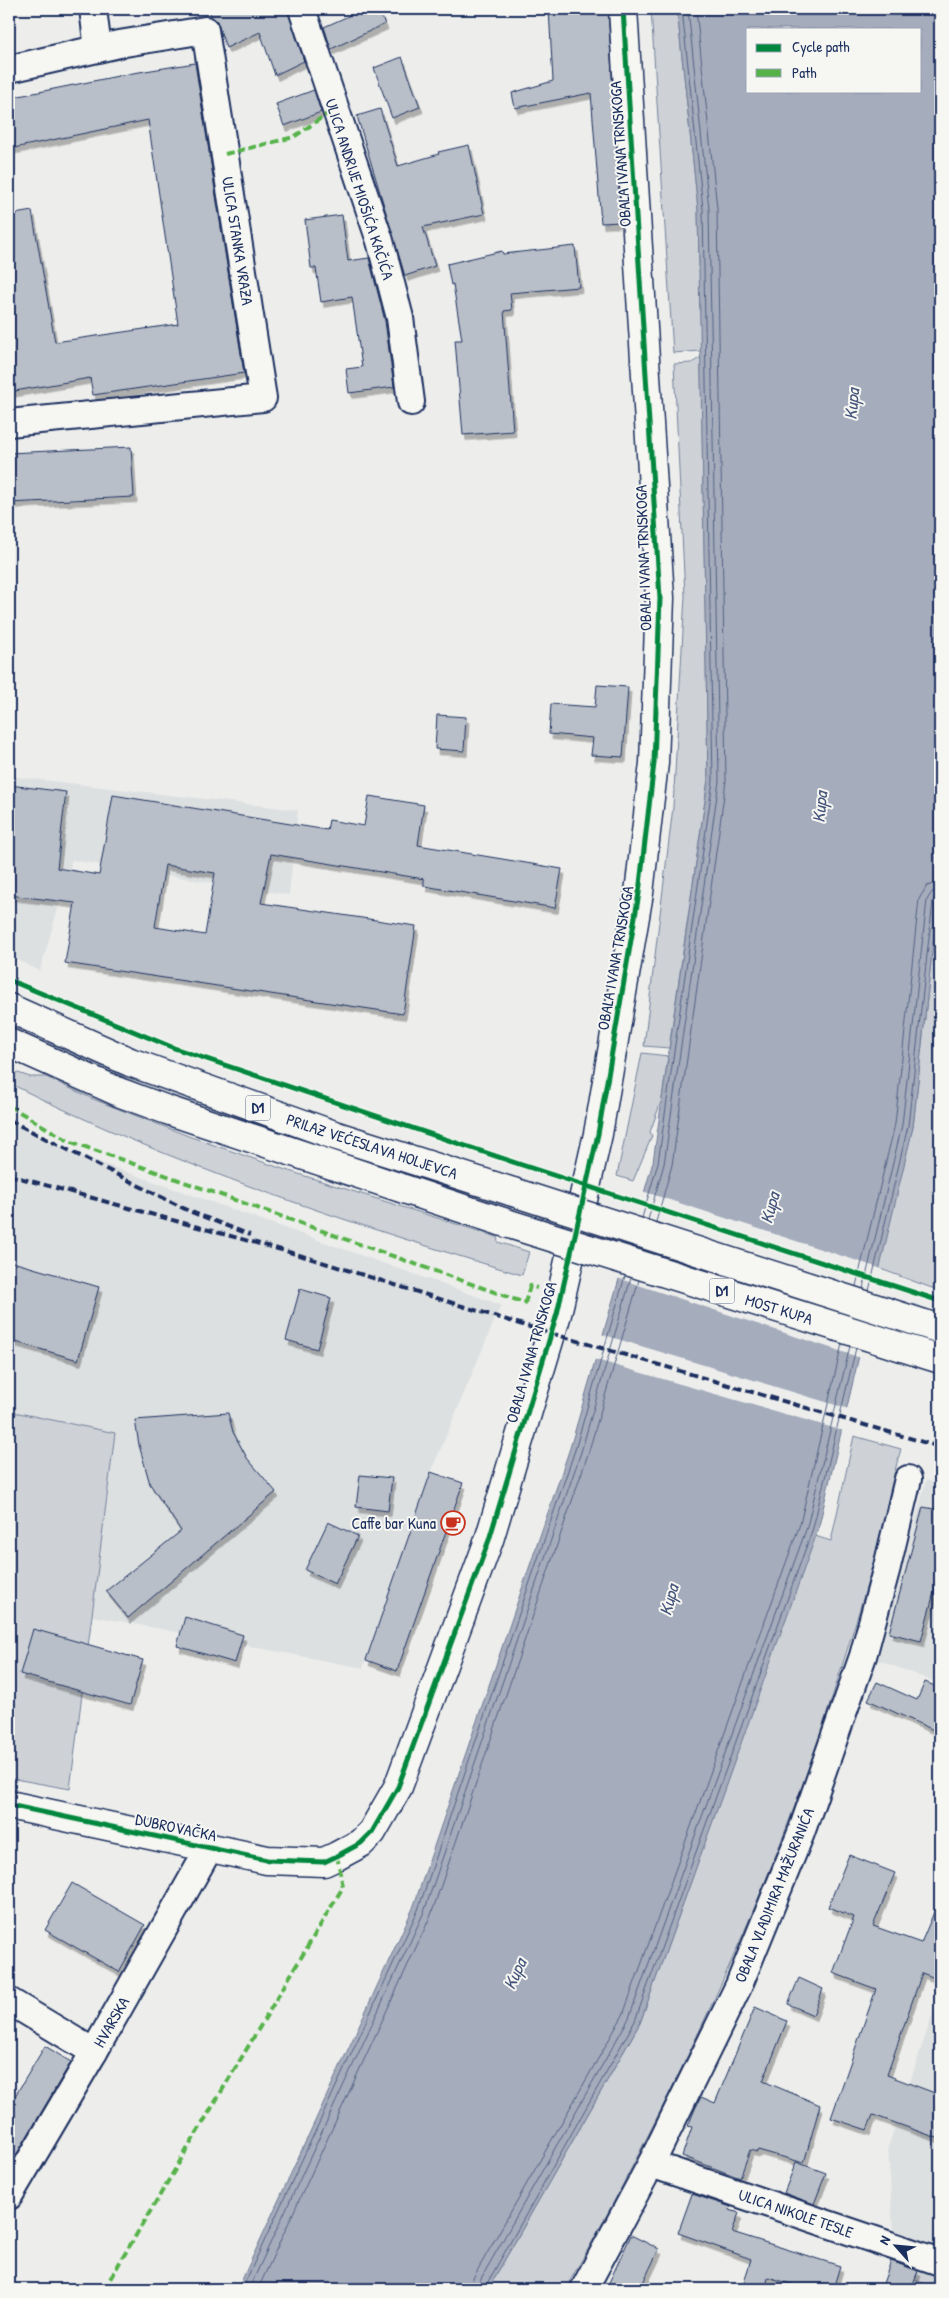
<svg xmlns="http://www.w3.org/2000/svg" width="949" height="2298" viewBox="0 0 949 2298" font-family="'Patrick Hand',sans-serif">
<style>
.built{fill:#dde0e1}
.green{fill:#ced2d7;stroke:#74809a}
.water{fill:#a5acbc;stroke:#6e7a96;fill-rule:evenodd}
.pier{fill:#edeeec}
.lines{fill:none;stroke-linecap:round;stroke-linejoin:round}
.shore{stroke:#526184;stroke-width:1}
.building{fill:#b9bfc8;stroke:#1b2f5e;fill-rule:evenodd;filter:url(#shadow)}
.street-casing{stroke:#1b2f5e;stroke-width:30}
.secondary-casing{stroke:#1b2f5e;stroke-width:31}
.highway-casing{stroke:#1b2f5e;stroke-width:31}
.street{stroke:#f6f6f2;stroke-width:26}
.secondary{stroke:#f6f6f2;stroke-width:28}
.highway{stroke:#f6f6f2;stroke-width:28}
.rail{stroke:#1b2f5e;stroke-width:4;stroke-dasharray:8 4;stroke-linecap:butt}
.highway-bridge-casing{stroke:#1b2f5e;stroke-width:31;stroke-linecap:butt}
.highway-bridge{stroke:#f6f6f2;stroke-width:28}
.quiet{stroke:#55b248;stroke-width:4;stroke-dasharray:8 4;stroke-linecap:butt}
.cycleway-casing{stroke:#f6f6f2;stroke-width:8}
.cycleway{stroke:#00873e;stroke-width:5}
.labels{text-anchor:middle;stroke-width:4;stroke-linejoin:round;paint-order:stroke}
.shield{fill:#f6f6f2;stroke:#5d6b8a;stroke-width:1}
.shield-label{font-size:15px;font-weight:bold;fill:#1b2f5e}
.street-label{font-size:16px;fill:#1b2f5e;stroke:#f6f6f2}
.poi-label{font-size:16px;fill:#1b2f5e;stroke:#f6f6f2;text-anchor:end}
.water-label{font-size:18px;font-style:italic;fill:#44547a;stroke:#f6f6f2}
</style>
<defs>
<filter id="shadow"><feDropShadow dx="3" dy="5.5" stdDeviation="0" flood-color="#0004"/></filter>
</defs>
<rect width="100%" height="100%" fill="#edeeec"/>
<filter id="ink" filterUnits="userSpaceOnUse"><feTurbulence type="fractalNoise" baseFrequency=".02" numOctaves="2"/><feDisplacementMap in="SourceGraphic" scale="10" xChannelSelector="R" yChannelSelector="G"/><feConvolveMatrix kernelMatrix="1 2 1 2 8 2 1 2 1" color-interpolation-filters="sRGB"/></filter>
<g filter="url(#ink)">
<g class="built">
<polygon points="9,776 298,810 289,895 72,860 40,971 9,956"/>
<polygon points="9,1121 74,1153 501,1305 431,1472 363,1668 92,1616 115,1433 9,1411"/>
<polygon points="926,1480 940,1485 940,1684 878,1660"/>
<polygon points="940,1992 940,2247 893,2231 888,2147"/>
</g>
<g class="green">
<polygon points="651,9 677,9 698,209 701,351 673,353"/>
<polygon points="701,357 708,780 669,1048 644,1046 673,807 685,596 674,364 692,363"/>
<polygon points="940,879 940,1291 878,1268 913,1127"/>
<path d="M9,1024C119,1072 229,1117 344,1152L348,1155L346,1158L176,1099L9,1029Z"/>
<polygon points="642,1053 668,1056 662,1099 650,1132 652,1136 633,1181 617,1176"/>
<path d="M9,1070L30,1077H46L93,1099L191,1137L283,1169L497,1237L498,1242L529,1252L522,1275C347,1223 171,1165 9,1083Z"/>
<polygon points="9,1411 115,1433 70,1789 9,1778"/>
<path d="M854,1436L901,1449C890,1485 884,1523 874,1560C861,1608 845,1656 830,1704C786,1842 728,1975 664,2104C632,2167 601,2229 565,2289H488L640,2023L815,1536L831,1541Z"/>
<polygon points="894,2255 940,2272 940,2289 915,2280 918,2271 892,2261"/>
</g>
<path class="water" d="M677,9H940V879L913,1127L818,1530L640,2023L488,2289H236L241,2282L413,1908L570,1448L653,1162L708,780L698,209ZM748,29H920V91H748Z"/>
<g class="pier">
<polygon points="642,1191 882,1269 861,1358 617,1278"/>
<polygon points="601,1334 849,1409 844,1431 593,1359"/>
</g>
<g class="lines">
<g class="shore">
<polyline points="642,1218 658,1163 713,781 703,209 682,9"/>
<polyline points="648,1220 664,1164 719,781 709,209 688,9"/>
<polyline points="656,1222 672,1165 726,781 717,208 696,9"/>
<polyline points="856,1286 895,1124 919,899 927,886 940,882"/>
<polyline points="863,1289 902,1125 927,900 932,892 940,889"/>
<polyline points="869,1291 908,1126 933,901 935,897 940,896"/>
<polyline points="242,2289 418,1910 575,1450 625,1276"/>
<polyline points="249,2289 424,1912 581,1452 631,1278"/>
<polyline points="258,2289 431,1915 588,1454 639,1280"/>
<polyline points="470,2289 473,2278 623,2015 800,1524 842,1344"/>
<polyline points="478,2289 479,2282 629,2018 807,1527 850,1346"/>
<polyline points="484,2289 635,2021 813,1528 856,1348"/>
</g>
</g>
<g class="building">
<polygon points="208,9 287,9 304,61 275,75 260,32 226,48 217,21 212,17"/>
<polygon points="364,9 378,9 385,24 331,49 324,27"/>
<polygon points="549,9 608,9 621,222 601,223 591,93 515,108 512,93 553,81"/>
<polygon points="402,57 420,107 392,118 374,68"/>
<polygon points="195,63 244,373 93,395 90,378 9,392 9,215 32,211 55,342 178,324 148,120 9,149 9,98 133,73"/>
<polygon points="314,90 321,112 284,126 276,104"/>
<polygon points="380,109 398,166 439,154 438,152 469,145 484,214 423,227 435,266 405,276 357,116"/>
<polygon points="342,215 348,261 369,258 385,321 394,387 349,393 346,369 362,367 352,297 321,302 316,268 311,268 305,220"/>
<polygon points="575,246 579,287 510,293 512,310 504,311 513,431 463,435 455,340 462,340 453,284 451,285 447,264 502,251 503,254"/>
<polygon points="131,447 134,497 9,503 9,453"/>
<polygon points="597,685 628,687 623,757 591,755 593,738 549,734 551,704 595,707"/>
<polygon points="437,715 466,717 464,751 435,749"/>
<path d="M9,785L66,792L57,868L99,875L113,795L327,830L329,820L364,826L369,796L424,805L418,845L562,869L555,908L424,886V879L271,854L261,903L416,926L403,1014L65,963L75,903L9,895ZM165,865L215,873L205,935L155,927Z"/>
<polygon points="9,1261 99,1287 78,1360 9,1340"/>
<polygon points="300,1289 331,1298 317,1349 286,1340"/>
<polygon points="228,1413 233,1432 247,1458 276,1492 128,1618 106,1591 181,1531 150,1484 139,1445 135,1420"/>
<polygon points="431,1472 463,1483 397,1671 366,1660"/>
<polygon points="360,1475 392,1478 388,1511 356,1507"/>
<polygon points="923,1507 940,1510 940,1581 937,1581 921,1641 889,1633"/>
<polygon points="328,1522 358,1536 335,1584 305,1570"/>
<polygon points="185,1617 243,1635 235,1663 177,1646"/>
<polygon points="33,1629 143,1660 130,1705 20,1674"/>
<polygon points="877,1682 917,1700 925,1682 940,1688 940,1733 868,1700"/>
<polygon points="849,1855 895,1873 873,1926 921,1943 940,1898 940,1980 922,1973 887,2075 940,2095 940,2139 873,2115 867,2130 831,2118 876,1989 833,1973 854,1917 828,1907"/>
<polygon points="72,1883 145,1925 119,1972 45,1930"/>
<polygon points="799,1978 823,1989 813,2015 788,2004"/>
<polygon points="755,2007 787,2021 763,2081 820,2105 804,2163 758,2150 757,2152 750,2150 740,2178 682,2156 692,2127 688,2126 695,2109 701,2097 715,2103"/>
<polygon points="45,2046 71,2062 9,2167 9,2106"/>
<polygon points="796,2162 826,2173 814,2204 784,2193"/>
<polygon points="692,2194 731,2207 730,2210 739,2213 732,2232 840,2266 833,2289 808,2289 768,2277 766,2289 742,2289 751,2259 678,2233"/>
<polygon points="631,2235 659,2249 640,2289 606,2289"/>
<polygon points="891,2261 918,2271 911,2289 881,2289"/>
</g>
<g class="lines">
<g class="street-casing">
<g id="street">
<polyline points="93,9 98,49"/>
<polyline points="302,9 380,241 400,318 411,402"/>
<polyline points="9,69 119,44 205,30 263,398 9,423"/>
<polyline points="9,2001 94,2052"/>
<polyline points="651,2164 940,2262"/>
<polyline points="9,2196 94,2052 210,1847"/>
<polyline points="584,2289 651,2164 739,1985 801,1833 863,1656 887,1567 908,1479"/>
</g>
</g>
<g class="secondary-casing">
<polyline id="secondary" points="9,1805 267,1860 324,1862 337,1856 361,1843 372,1832 398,1787 489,1540 557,1314 598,1134 639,893 654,763 660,598 623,9"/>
</g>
<g class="highway-casing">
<g id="highway">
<polyline points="9,1008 130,1062 337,1136 513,1192"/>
<polyline points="9,1043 121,1093 167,1110 503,1222"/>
</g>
</g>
<use href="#street" class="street"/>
<use href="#secondary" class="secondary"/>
<use href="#highway" class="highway"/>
<g class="rail">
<polyline points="9,1120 189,1211 250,1235"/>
<polyline points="9,1175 296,1254 523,1325 940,1447"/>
</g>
<g class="highway-bridge-casing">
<g id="highway-bridge">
<polyline points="513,1192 940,1329"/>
<polyline points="503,1222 940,1359"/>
</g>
</g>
<use href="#highway-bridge" class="highway-bridge"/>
<g class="quiet">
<polyline points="225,154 294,137 334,109"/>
<polyline points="9,1106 69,1141 525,1303 530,1286 537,1288"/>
<polyline points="104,2289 343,1887 337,1856"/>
</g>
<g class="cycleway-casing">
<g id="cycleway">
<polyline points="9,980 174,1048 522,1165 940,1301"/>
<polyline points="9,1805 267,1860 324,1862 337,1856 361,1843 372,1832 398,1787 489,1540 557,1314 598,1134 639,893 654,763 660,598 623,9"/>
</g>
</g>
<use href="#cycleway" class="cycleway"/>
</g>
</g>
<defs>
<g id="cafe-ring" transform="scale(1.25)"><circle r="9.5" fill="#f6f6f2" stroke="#c8321e" stroke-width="1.5"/><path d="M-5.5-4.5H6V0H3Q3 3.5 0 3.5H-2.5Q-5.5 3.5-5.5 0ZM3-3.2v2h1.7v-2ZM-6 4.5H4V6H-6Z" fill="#c8321e"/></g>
</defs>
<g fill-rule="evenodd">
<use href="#cafe-ring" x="453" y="1523"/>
</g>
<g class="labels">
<g class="shield">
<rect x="245.5" y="1095.5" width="25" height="25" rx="4"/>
<rect x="709.5" y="1278.5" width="25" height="25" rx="4"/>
</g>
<g class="shield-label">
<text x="258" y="1113">D1</text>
<text x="722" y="1296">D1</text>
</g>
<g class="street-label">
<text transform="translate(620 154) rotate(-94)" y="6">OBALA IVANA TRNSKOGA</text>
<text transform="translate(360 189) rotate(72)" y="6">ULICA ANDRIJE MIOŠIĆA KAČIĆA</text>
<text transform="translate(238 241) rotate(81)" y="6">ULICA STANKA VRAZA</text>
<text transform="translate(643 558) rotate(-92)" y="6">OBALA IVANA TRNSKOGA</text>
<text transform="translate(615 958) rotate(-80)" y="6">OBALA IVANA TRNSKOGA</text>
<text transform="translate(372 1146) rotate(18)" y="6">PRILAZ VEĆESLAVA HOLJEVCA</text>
<text transform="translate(779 1309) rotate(17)" y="6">MOST KUPA</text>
<text transform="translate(531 1352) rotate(-74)" y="6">OBALA IVANA TRNSKOGA</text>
<text transform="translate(176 1827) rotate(12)" y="6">DUBROVAČKA</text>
<text transform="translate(774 1895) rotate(-68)" y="6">OBALA VLADIMIRA MAŽURANIĆA</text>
<text transform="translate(111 2022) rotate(-60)" y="6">HVARSKA</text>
<text transform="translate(796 2213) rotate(19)" y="6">ULICA NIKOLE TESLE</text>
</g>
<g class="poi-label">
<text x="436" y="1529">Caffe bar Kuna</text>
</g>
<g class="water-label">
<text transform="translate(852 404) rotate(-85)" y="6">Kupa</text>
<text transform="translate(820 807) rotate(-85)" y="6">Kupa</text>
<text transform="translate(770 1208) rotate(-75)" y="6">Kupa</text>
<text transform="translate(669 1600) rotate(-75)" y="6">Kupa</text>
<text transform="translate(515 1974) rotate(-66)" y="6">Kupa</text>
</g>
</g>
<rect width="949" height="2298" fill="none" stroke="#f6f6f2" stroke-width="30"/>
<rect x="15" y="15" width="919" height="2268" fill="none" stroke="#1b2f5e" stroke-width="2" filter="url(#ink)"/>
<rect x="746" y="28" width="175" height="65" fill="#f6f6f2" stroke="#9ea6b7"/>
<rect x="756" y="44" width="25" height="8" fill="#00873e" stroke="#9ea6b7"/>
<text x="792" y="52" font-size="15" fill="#1b2f5e">Cycle path</text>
<rect x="756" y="69" width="25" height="8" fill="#55b248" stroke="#9ea6b7"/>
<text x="792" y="78" font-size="15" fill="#1b2f5e">Path</text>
<g transform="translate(896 2246) rotate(297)" stroke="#f6f6f2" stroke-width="4" paint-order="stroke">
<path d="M0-4L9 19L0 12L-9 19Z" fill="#1b2f5e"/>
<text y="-8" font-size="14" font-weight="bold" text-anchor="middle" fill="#1b2f5e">N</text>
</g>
</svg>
